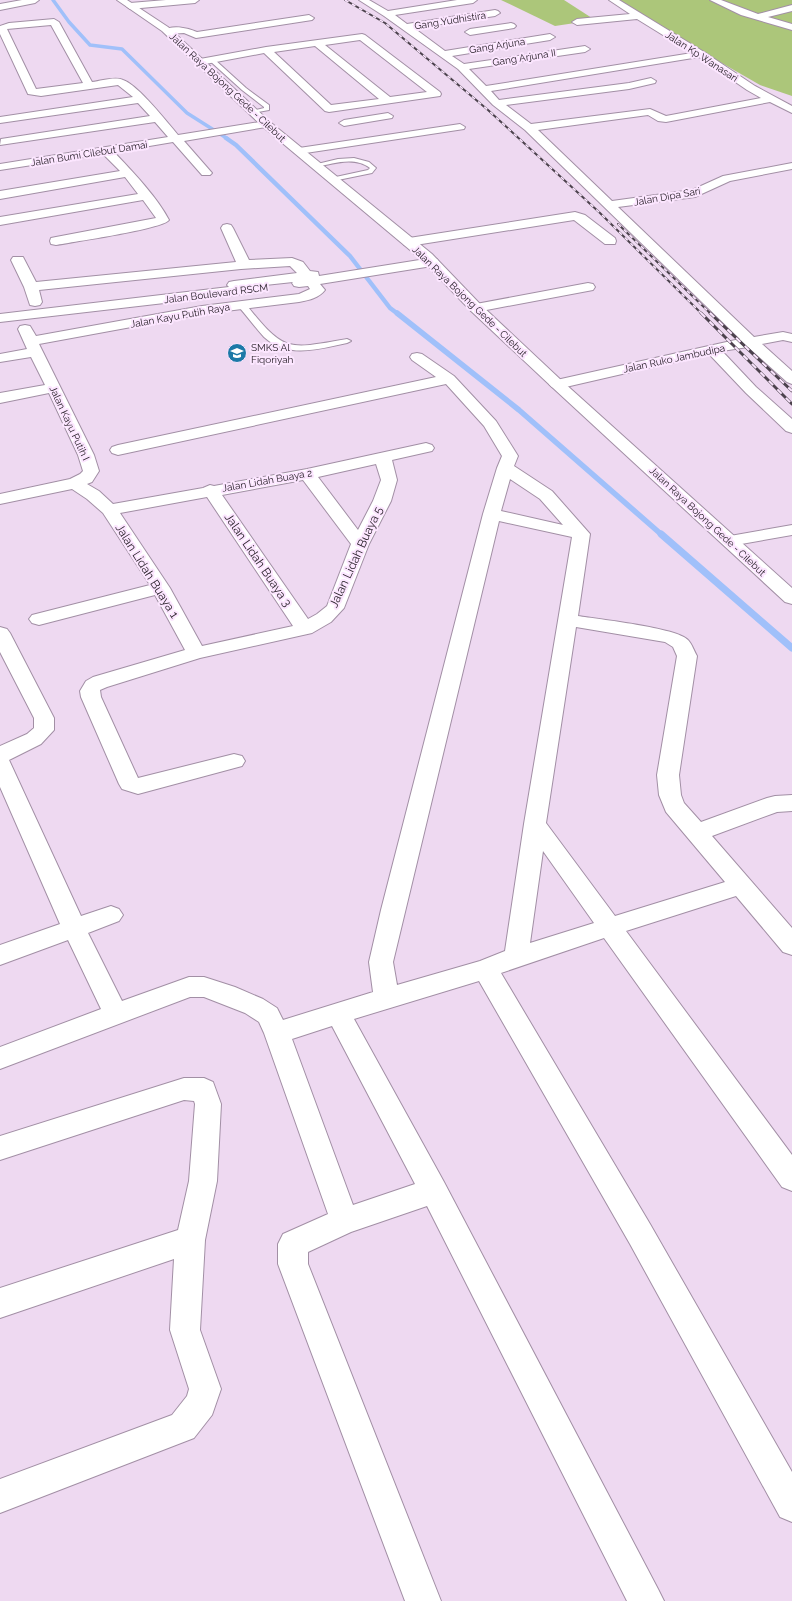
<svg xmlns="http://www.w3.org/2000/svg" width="792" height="1601" viewBox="0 0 792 1601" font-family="Raleway,sans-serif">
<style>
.green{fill:#acc67a}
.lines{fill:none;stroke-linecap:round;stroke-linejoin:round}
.stream-far3{stroke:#a0c0fa;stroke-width:3.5}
.stream-far2{stroke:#a0c0fa;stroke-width:4.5}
.stream-far1{stroke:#a0c0fa;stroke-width:5.5}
.stream{stroke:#a0c0fa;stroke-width:7}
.lane-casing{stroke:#a28fa5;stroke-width:2}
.street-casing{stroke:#a28fa5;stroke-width:2}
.secondary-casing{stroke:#a28fa5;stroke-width:2}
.lane{fill:#fff;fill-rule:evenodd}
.street{fill:#fff;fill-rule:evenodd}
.secondary{fill:#fff;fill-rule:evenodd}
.rail-far1-casing{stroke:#4c424d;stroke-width:2}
.rail-casing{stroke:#4c424d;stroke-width:3}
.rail-far1{stroke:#fce6ff;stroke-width:1.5;stroke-dasharray:4;stroke-linecap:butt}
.rail{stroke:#fce6ff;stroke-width:2;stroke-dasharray:6;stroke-linecap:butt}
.labels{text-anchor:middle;stroke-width:4;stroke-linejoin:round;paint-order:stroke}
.far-street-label{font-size:10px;fill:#2a222b;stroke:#fce6ff}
.far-poi-label{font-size:10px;fill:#2a222b;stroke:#fce6ff;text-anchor:start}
.street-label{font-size:12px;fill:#2a222b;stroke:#fce6ff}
</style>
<rect width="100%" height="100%" fill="#eed9f1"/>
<g class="green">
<polygon points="501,0 564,0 595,20 555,26"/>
<polygon points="617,0 792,0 792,96 760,85 666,31"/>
</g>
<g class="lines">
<polyline class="stream-far3" points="53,0 69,22 90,45 122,49 187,113 228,139"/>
<polyline class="stream-far2" points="226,138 236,145 350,256 390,308 398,314"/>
<polyline class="stream-far1" points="397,313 519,410 662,535"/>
<polyline class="stream" points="661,534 792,648"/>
<g class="lane-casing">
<g id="lane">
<polygon points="210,59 214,59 246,88 269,105 269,110 252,113 252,111 264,108 264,107 242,90 210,61"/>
<path d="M354,158L369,162L376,168L372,173L333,181L330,179L331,178L368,170L370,168C354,156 333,164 316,167L313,165L338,159Z"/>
<path d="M238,302H244C284,352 285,350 347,339L351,341L347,343C319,349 288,359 264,337C255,327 247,316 238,306Z"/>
</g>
</g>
<g class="street-casing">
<g id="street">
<polygon points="22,0 39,0 35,3 0,10 0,4"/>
<polygon points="166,0 199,0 195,3 130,9 126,6 130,3"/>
<path d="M359,0H369L388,11L457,0H477L473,3L395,15L407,24L495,10L498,11L500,13L495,16L414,28L445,51L550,34L555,37L550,40L452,56L464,64L585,46L590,49L585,52L469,69L486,86L692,53L637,19L577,25L572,22L577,19L630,14L609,0H619L704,52L755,86L792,106V113L770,102L666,122L658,121L648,115L538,130L612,201L692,190L723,176L792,163V169L730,181L695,197L618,207L754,337L783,332L792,334V342L783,340L762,344L792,371V384L787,382L748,347L722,351L756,387L792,419V433L786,431L746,393L709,354L557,389L552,387L549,384L552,381L740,339L525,130L493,105L458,69L384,16ZM699,57L747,90L761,98L666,116L650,109L531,124L506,105L629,89L655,83L656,81L651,78L629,83L499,100L491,91Z"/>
<polygon points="710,0 721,0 758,14 792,5 792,11 768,17 792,24 792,30 741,15"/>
<path d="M309,15L314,18L312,20L196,38L184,33L168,34L163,31C172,24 188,28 197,32Z"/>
<path d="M54,19L59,22L92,82C101,81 115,76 123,80C138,85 167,122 178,135L266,121L271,124L266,127L184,141L212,173L210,175H202L173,142L114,152C132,171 157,197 169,220C163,229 72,242 56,245L51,244L50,241L51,238L56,237L156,218L143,200L0,225V217L138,194L125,177L0,199V191L120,171L103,154L0,170V164L168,137L155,122L0,145L1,139L150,116L138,103L0,123V117L133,97L118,85L41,96L28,94L0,34V26L9,23ZM51,25L83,83L36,89L7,29Z"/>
<polygon points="511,23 514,24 516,26 514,28 470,35 465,32 470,29"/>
<path d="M362,34L365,35L440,92L441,94L440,96L329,112L325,111L264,53L200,65L195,62L200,59L266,47ZM360,40L427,92L390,97L325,45ZM315,46L379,99L331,105L274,52Z"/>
<polygon points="388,113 393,116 392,118 344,126 339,123 344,120"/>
<polygon points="460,124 465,127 464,129 299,154 295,153 293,151 295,149 299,148"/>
<polygon points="575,212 585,215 615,238 616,241 615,244 605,244 574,220 409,246 404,245 403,242 404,239 409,238"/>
<path d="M227,224L231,225L233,228L249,260L292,258L303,262L310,271L318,272L319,276L432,258L437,259L439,262L437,265L432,266L320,284L325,290C319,298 309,300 299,302L202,314L39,344L94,455L99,471L92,482L87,484L99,491L113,504L203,488L210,485L214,486L307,469L426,443L432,445L434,448L432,451L392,460L397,480L391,501L369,544L344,608L331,622L312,633L200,658L107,687L100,690L101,697L138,778L234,754L242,756L245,761L242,766L138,794L122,789L119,784L81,697L80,691L86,681L93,677L185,650L155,595L39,625L32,623L29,619L32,615L150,585L103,513L87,499L72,489L0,504V494L70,479L80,474L83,471L78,455L49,393L0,403V393L45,385L31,357L0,362V354L27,349L18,329L20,326L25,325L30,326L36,336L202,306L299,294L310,289L308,286L299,287L294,286L292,283L293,282L256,286L258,289L256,292L251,293L0,322V314L229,287L227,285L229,282L234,281L297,273L290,266L241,269L39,290L42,302L40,305L35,306L30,305L24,287L11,260L13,257H23L36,282L236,262L221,228L223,225ZM376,464L381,480L373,501L358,530L318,477ZM303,480L351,544L327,606L317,614L308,619L222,495ZM207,497L293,626L202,646L170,588L120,513Z"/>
<polygon points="588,283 593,284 595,287 593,290 476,312 471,311 469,308 471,305 476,304"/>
<path d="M417,353L422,354L454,376L496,421L518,456L514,466L552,491L590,534L578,616C597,619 678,628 688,640C692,644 694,651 697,656L679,775L681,795L684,803L701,822L767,798L775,796L792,795V811L777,812L712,836L792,928V955L783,952L736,896L626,931L792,1155V1191L782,1187L604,938L501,973L650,1224L792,1472V1522L780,1517L630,1244L479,981L354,1019L444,1182L658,1589L664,1601H627L427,1206L351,1232L308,1252V1264L441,1601H405L278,1264V1244L283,1234L328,1214L264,1033L259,1022L245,1013L204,997H190L0,1069V1047L101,1009L68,940L0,965V945L60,924L0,787V746L27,734L34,728V718L0,652V627L7,629L10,633L54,718V730L41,744L9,760L81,916L111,906L119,909L123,915L119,921L88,933L122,1001L189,977H204L235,987L263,999L277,1008L283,1020L373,992L369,962L381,910L483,514L497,468L502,456L484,426L446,384L118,455L112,453L110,450L112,447L118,445L436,377L412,360L410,357L412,354ZM510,479L540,499L563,525L501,511ZM499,521L572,537L524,824L505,951L480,961L397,985L393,962ZM576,627L665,642L673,647L677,656L657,775L659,795L666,812L725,882L615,916L546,823ZM543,851L594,923L530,943ZM332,1026L415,1184L353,1205L292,1039Z"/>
<polygon points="792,525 792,535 730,546 724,545 721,541 724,537 730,536"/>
<polygon points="184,1078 204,1078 213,1082 221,1104 217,1181 205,1240 200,1330 221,1389 212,1415 194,1438 0,1513 0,1479 172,1415 187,1396 189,1389 170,1330 174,1259 0,1318 0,1288 178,1230 189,1181 195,1104 194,1101 184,1100 0,1160 0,1136"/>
</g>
</g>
<g class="secondary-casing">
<polygon id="secondary" points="117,0 127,0 168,27 270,122 432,254 481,305 562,381 792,588 792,604 785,602 552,387 471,311 422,260 262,126 162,31"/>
</g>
<use href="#lane" class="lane"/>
<use href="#street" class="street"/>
<use href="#secondary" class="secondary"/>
<g class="rail-far1-casing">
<g id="rail-far1">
<polyline points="345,0 385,23 488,110 600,213 702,314"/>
<polyline points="618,224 711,314"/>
</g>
</g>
<g class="rail-casing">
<g id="rail">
<polyline points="701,313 792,404"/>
<polyline points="710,313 792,391"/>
</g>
</g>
<use href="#rail-far1" class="rail-far1"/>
<use href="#rail" class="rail"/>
</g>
<defs>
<g id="school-disc" transform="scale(1)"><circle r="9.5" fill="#1c79a7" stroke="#fce6ff"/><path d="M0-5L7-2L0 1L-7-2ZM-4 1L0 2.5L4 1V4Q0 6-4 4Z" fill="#fff"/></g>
</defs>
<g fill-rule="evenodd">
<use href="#school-disc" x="237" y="353"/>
</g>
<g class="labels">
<g class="far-street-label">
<text transform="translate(450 20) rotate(-9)" y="4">Gang Yudhistira</text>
<text transform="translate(497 45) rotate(-9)" y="4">Gang Arjuna</text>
<text transform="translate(702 56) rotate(33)" y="4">Jalan Kp Wanasari</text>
<text transform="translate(524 57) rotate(-9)" y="4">Gang Arjuna II</text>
<text transform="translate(228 87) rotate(43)" y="4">Jalan Raya Bojong Gede - Cilebut</text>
<text transform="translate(89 153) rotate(-9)" y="4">Jalan Bumi Cilebut Damai</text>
<text transform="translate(667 196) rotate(-10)" y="4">Jalan Dipa Sari</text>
<text transform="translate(216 293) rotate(-7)" y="4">Jalan Boulevard RSCM</text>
<text transform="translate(470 301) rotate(44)" y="4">Jalan Raya Bojong Gede - Cilebut</text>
<text transform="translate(180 315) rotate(-10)" y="4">Jalan Kayu Putih Raya</text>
<text transform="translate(674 358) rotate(-12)" y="4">Jalan Ruko Jambudipa</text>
<text transform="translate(70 423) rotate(65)" y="4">Jalan Kayu Putih I</text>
<text transform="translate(267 480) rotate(-10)" y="4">Jalan Lidah Buaya 2</text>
<text transform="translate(708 521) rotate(43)" y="4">Jalan Raya Bojong Gede - Cilebut</text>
</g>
<g class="far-poi-label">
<text x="251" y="351">SMKS Al<tspan x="251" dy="12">Fiqoriyah</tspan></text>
</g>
<g class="street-label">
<text transform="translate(356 557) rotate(-65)" y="4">Jalan Lidah Buaya 5</text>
<text transform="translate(258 560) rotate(56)" y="4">Jalan Lidah Buaya 3</text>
<text transform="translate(147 571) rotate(58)" y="4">Jalan Lidah Buaya 1</text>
</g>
</g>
</svg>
